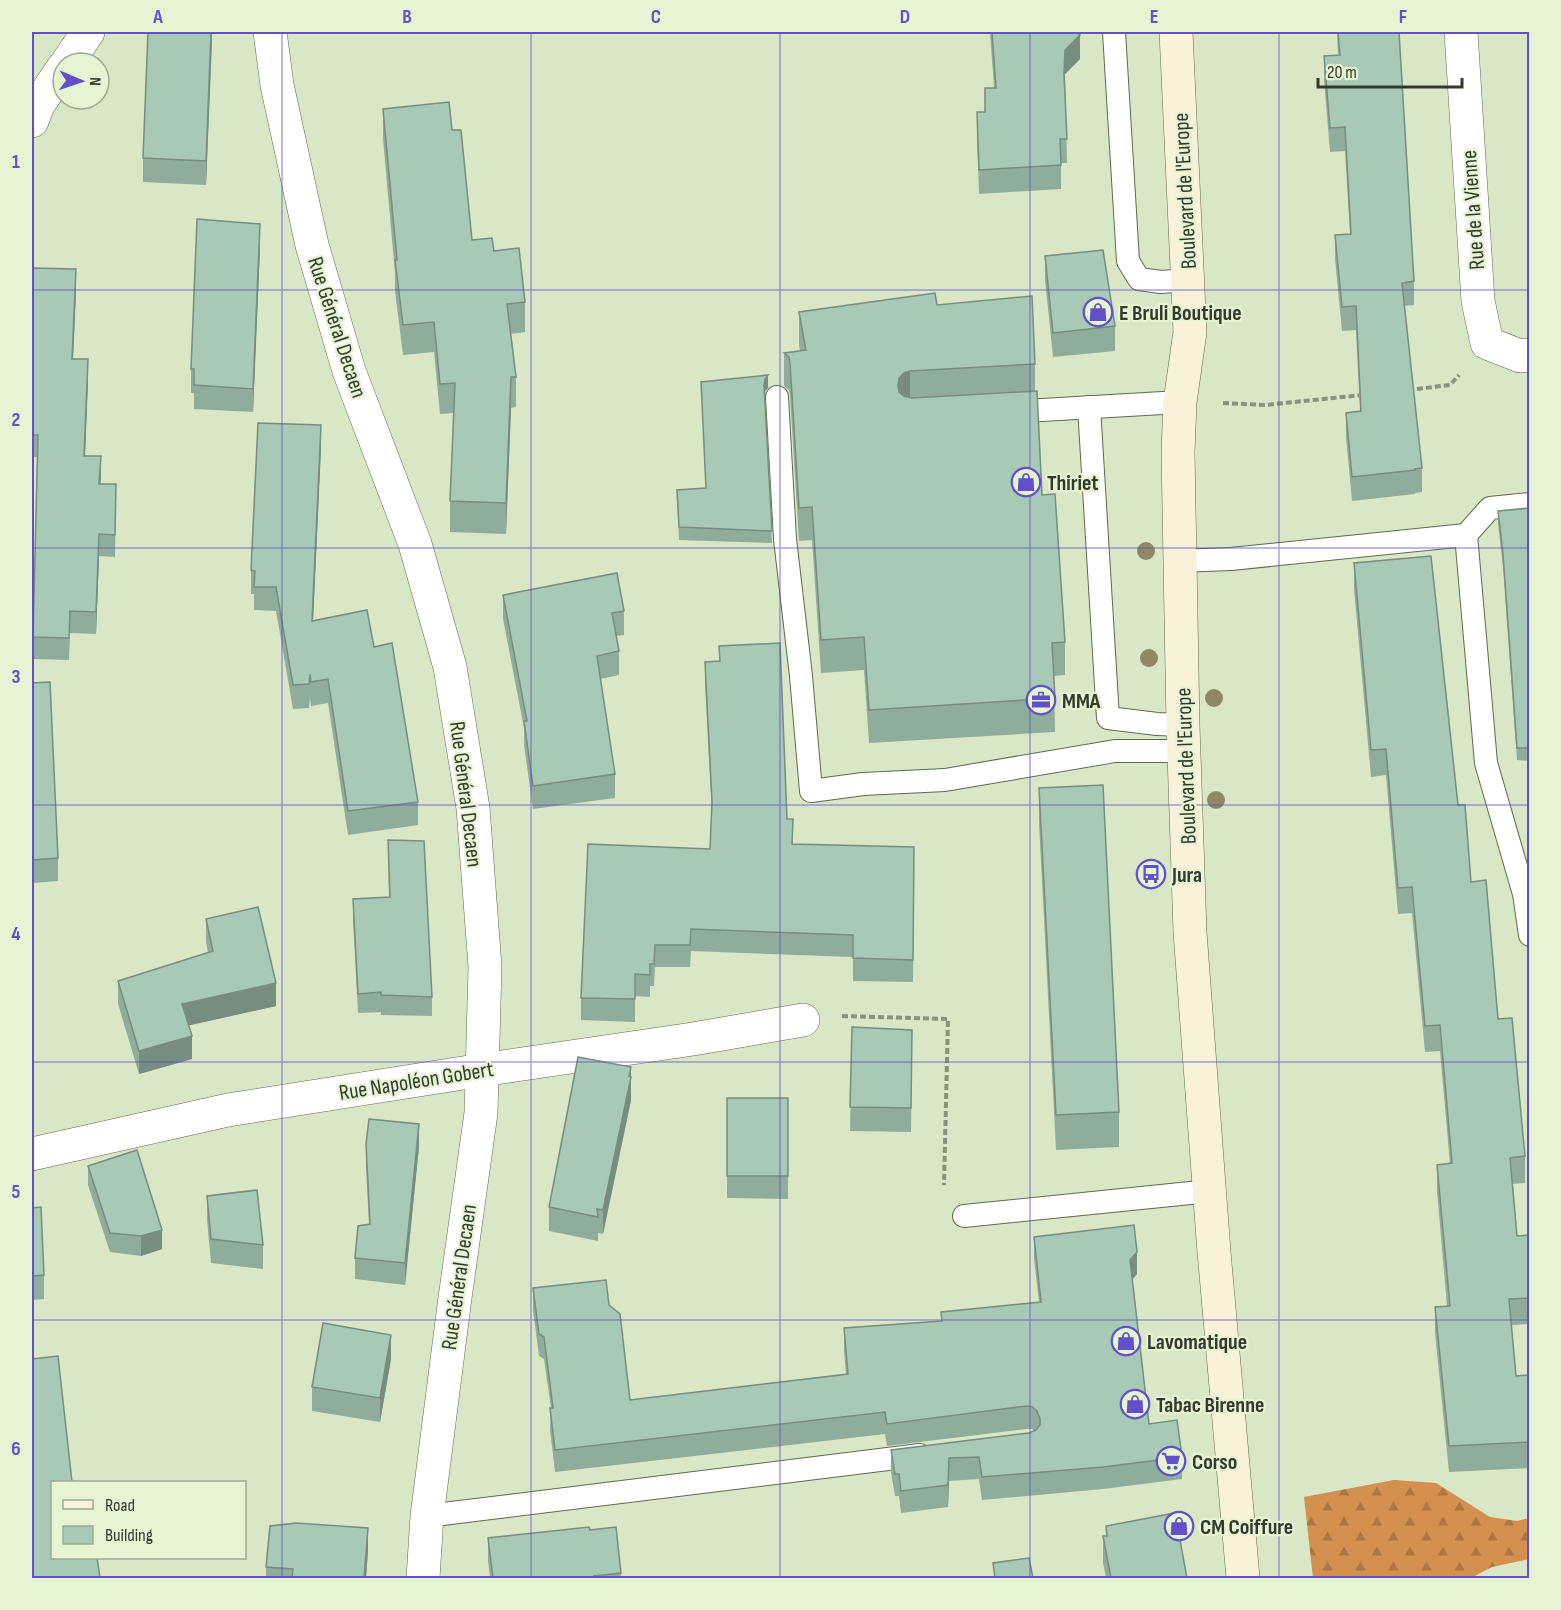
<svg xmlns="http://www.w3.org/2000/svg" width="1561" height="1610" viewBox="0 0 1561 1610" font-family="'Sofia Sans Condensed',sans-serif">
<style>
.forest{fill:url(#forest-firs)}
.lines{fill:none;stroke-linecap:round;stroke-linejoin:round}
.service-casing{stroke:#5e6a4e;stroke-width:24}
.minor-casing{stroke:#5e6a4e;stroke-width:34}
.secondary-casing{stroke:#5e6a4e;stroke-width:34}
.path{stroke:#88927c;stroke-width:4;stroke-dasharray:6 3;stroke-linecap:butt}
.service{stroke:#fff;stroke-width:22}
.minor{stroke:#fff;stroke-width:33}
.secondary{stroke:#f8f2da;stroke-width:33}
.tree{fill:#908769}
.wall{fill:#90ad9c}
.shaded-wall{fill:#768d7f}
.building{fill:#a8c9b5;stroke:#768d7f;stroke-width:1.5}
.grid{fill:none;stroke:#6150c9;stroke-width:1.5;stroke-opacity:0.55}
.labels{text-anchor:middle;stroke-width:4.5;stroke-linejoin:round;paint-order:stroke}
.street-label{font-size:22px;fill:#33392c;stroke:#e6f4d4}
.poi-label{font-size:22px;font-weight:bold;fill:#33392c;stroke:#e6f4d4;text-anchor:start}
.neatline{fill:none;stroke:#6150c9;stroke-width:2}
.grid-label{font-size:20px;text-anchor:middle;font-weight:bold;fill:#6150c9}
</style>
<defs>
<pattern id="forest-firs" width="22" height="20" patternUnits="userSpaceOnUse" patternTransform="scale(1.5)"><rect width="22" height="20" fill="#d3904e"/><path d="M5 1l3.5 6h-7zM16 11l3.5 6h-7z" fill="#ac7741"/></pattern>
</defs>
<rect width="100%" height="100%" fill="#d9e7c7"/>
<polygon class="forest" points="1394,1480 1436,1483 1490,1517 1517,1521 1529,1518 1529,1559 1492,1567 1471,1578 1313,1578 1304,1497"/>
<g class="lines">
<g class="service-casing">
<g id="service">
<polyline points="1114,32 1128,261 1139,279 1161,282 1189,280"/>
<polyline points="777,397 785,539 801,676 811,791 863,784 945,780 1115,751 1184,751"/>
<polyline points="1089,407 1108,718 1157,724 1183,725"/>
<polyline points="1008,412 1180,402"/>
<polyline points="1466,535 1490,508 1530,504"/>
<polyline points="1179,561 1231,559 1466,535 1486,763 1524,894 1530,935"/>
<polyline points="964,1216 1210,1191"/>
<polyline points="427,1516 920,1455"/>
</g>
</g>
<g class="minor-casing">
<g id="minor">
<polyline points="270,32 277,85 312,245 349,371 415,544 450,667 473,808 485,967 481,1113 455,1298 427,1516 423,1578"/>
<polyline points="1461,32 1478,301 1487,343 1520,356 1530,355"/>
<polyline points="67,63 88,32"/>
<polyline points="32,121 38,105 63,68"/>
<polyline points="32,1154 228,1110 482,1070 693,1039 803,1020"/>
</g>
</g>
<g class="secondary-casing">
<polyline id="secondary" points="1176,32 1190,332 1180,402 1178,452 1183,725 1190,932 1214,1252 1243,1578"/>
</g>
<g class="path">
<polyline points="1408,390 1450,385 1459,375"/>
<polyline points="1223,403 1265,405 1362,395"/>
<polyline points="842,1016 948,1019 944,1185"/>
</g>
<use href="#service" class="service"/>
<use href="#minor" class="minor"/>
<use href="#secondary" class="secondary"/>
</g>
<g class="tree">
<circle cx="1146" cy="551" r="9"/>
<circle cx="1149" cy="658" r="9"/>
<circle cx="1214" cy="698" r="9"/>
<circle cx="1216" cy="800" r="9"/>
</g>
<g class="wall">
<polygon points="212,32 206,185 143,182 143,158"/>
<polygon points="990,32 1076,32 1080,59 1065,74 1067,163 1061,163 1061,189 979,194 977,136 977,112 985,112 994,88"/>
<polygon points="1337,32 1399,32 1414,281 1414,305 1404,306 1422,468 1422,492 1415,493 1415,494 1352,501 1346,437 1346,413 1360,412 1356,330 1342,331 1335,259 1335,235 1350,234 1345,151 1330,152 1324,80 1324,56 1338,55"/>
<polygon points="383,109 452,130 472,240 494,251 525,302 525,332 511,334 516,377 516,407 511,408 506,534 450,532 450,501 454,413 440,414 434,352 403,355 395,291 395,273 383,139"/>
<polygon points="260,248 253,412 194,409 194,393 191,393 191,369"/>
<polygon points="1045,256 1115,326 1115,351 1053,357 1045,280"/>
<polygon points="32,268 76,291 73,359 88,381 85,456 101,484 116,484 115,557 99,556 96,634 70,633 69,660 33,659 37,457 32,457"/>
<polygon points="937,305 1035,364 1035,391 1042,495 1065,642 1065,675 1054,676 1055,732 869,743 864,670 821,673 812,540 799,541 790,396 789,390 784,386 784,353 800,351 799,345 799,312"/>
<polygon points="701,382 768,388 765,391 764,395 772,543 679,540 677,490 706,488"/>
<polygon points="321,448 313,621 374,647 418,802 418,825 348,835 328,703 311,706 310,698 309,708 293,709 276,611 254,610 254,594 251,594 251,570"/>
<polygon points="1530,508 1530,761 1517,760 1503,567 1498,524 1498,511"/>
<polygon points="1354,563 1458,805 1471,882 1525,1156 1525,1183 1513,1184 1517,1236 1530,1235 1530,1324 1511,1325 1516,1376 1529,1375 1530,1468 1449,1472 1435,1333 1435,1307 1447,1306 1437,1191 1437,1165 1450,1164 1440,1051 1425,1052 1412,913 1398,914 1386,775 1371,777 1354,589"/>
<polygon points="503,595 624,611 624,635 616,636 619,651 619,675 600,679 615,774 615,798 533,809 524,745 524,728 503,619"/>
<polygon points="719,646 787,819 793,844 914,847 913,982 853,981 853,957 691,951 690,967 655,967 654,986 650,986 650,997 635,996 635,1022 581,1020 581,998 710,849 712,815 705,684 705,662 719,662"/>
<polygon points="32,683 58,858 58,881 32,883"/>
<polygon points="1039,788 1119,1112 1119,1147 1056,1150 1039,823"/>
<polygon points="388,840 432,997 432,1016 381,1015 381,1012 358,1013 353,919 353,899 389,897"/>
<polygon points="206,919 276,1006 189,1025 192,1059 139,1074 118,1004 118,981 208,953 206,942"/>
<polygon points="852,1027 912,1030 911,1132 850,1131"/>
<polygon points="631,1090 631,1100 603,1234 598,1233 598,1241 549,1231 549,1207"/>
<polygon points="727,1098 788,1098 788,1199 727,1198"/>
<polygon points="366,1144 419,1146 405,1285 355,1279 355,1258 369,1224 366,1166"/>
<polygon points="88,1166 162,1249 141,1256 110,1252 88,1185"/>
<polygon points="207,1196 263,1245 263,1269 211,1263 207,1220"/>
<polygon points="32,1208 44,1275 44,1299 32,1300"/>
<polygon points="1034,1237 1137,1274 1132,1280 1149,1424 1182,1457 1182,1479 1103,1489 982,1500 979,1479 949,1481 948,1507 901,1513 899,1496 895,1496 891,1472 891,1450 1029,1433 1034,1431 1032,1429 1026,1429 887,1446 885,1434 555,1472 550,1430 551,1408 544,1359 539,1356 533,1310 533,1288 609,1305 630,1400 846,1374 844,1350 844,1328 941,1321 941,1312 1039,1302 1034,1259"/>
<polygon points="391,1359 380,1422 312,1411 312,1387"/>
<polygon points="1106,1526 1187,1578 1106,1578 1103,1563 1103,1536 1106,1536"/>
<polygon points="590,1530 621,1573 621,1578 490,1578 488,1560 488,1538"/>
<polygon points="368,1550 366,1578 266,1578 266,1567"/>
</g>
<g class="shaded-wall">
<polygon points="211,32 212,43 206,185 206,161"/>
<polygon points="1080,35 1080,59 1065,74 1064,98 1065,50"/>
<polygon points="260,224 260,248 253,412 253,389"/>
<polygon points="76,269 76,291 72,381 72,359"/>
<polygon points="88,359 88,381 84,478 84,456"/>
<polygon points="910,371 910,405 899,411 898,386 899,378 904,373"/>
<polygon points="768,375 768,388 765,391 764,398 764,385 765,379"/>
<polygon points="511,377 511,408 506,534 506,503"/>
<polygon points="321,425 321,448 312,644 312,621"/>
<polygon points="101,456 101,478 99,506 99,484"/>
<polygon points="99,534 99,556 96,634 96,612"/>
<polygon points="276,983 276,1006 182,1027 182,1004"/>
<polygon points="192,1036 192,1059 139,1074 139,1051"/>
<polygon points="631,1067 631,1100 603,1234 603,1210"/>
<polygon points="419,1124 419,1146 405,1285 405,1263"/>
<polygon points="162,1230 162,1249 141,1256 141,1236"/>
<polygon points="1137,1252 1137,1274 1130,1282 1130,1260"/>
<polygon points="391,1335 391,1359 380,1422 380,1398"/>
<polygon points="949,1458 949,1481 948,1507 948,1485"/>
<polygon points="368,1528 368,1550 366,1578 364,1578"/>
</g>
<g class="building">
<polygon points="148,32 211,32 206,161 143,158"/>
<polygon points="992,32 1076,32 1080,35 1065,50 1064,74 1067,139 1060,139 1061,165 979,170 977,112 985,112 985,88 996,88"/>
<polygon points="1338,32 1399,32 1414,281 1402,283 1422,468 1415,469 1415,470 1352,477 1346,413 1361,411 1356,306 1342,307 1335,235 1351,234 1345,127 1330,128 1324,56 1340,55"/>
<polygon points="449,102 452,130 461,130 472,240 492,238 494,251 519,248 525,302 507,304 516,377 511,377 506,503 450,501 455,383 440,384 434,322 403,325 395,260 397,260 383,109"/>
<polygon points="197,219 260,224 253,389 194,385 194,369 191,369"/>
<polygon points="1103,250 1115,326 1053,333 1045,256"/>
<polygon points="32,268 76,269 72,359 88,359 84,456 101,456 99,484 116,484 115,535 99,534 96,612 70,611 69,638 33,637 38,435 32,435 33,409 32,409"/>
<polygon points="935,293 937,305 1032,296 1035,364 910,371 904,373 899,378 898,386 899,392 904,396 912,398 1037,391 1042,495 1055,494 1065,642 1052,643 1055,698 869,710 864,637 821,640 812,507 799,508 790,363 789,357 784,353 806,350 799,312"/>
<polygon points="768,375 765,379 764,385 772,531 679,527 677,490 706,488 701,382"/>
<polygon points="258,423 321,425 312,621 367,610 374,647 392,643 418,802 348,811 328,679 311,682 310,674 309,684 293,685 276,587 254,587 255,571 251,570"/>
<polygon points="1530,508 1530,748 1517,748 1503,554 1498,511"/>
<polygon points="1431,556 1458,805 1465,805 1471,882 1486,880 1498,1019 1512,1018 1525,1156 1510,1158 1517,1236 1530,1235 1530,1298 1509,1299 1516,1376 1529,1375 1530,1442 1449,1446 1435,1307 1450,1306 1437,1165 1452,1163 1440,1025 1425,1026 1412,887 1398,888 1386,749 1371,750 1354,563"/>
<polygon points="617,573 624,611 612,613 619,651 597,656 615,774 533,786 524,721 527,721 503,595"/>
<polygon points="780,643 787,819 793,819 792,844 914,847 913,960 853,958 853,935 691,929 690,945 655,945 654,964 650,964 650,975 635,974 635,999 581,998 588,844 710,849 712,802 705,662 720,661 719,646"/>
<polygon points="50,682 58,858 32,860 32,683"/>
<polygon points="1103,785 1119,1112 1056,1115 1039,788"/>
<polygon points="388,840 424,841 432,997 381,995 381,992 358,994 353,899 390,897"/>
<polygon points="258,907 276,983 182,1004 192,1036 139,1051 118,981 213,951 206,919"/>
<polygon points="852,1027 912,1030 911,1108 850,1107"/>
<polygon points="578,1057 631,1067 629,1076 631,1077 603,1210 597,1209 598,1217 549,1207"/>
<rect x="727" y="1098" width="61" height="78"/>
<polygon points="369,1119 419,1124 405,1263 355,1258 358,1226 370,1224 366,1144"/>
<polygon points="137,1150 162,1230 141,1236 110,1233 88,1166"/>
<polygon points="257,1190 263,1245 211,1239 207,1196"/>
<polygon points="41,1207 44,1275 32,1276 32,1208"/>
<polygon points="1134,1225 1137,1252 1130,1260 1149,1424 1177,1420 1182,1457 1103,1467 982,1477 979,1457 949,1458 948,1485 901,1491 899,1474 895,1474 891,1450 1029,1433 1036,1430 1040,1425 1040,1419 1037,1411 1032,1407 1026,1406 887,1424 885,1412 555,1450 550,1408 553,1408 544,1337 539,1334 533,1288 606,1280 609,1305 620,1314 630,1400 848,1374 844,1328 942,1321 941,1312 1041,1302 1034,1237"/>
<polygon points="323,1323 391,1335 380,1398 312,1387"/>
<polygon points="58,1356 72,1482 52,1482 52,1557 97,1557 100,1578 32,1578 32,1359"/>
<polygon points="1175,1513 1187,1578 1111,1578 1103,1536 1107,1536 1106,1526"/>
<polygon points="296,1523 368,1528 364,1578 292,1578 293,1569 266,1567 270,1526"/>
<polygon points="589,1527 590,1530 616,1527 621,1573 594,1576 595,1578 493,1578 488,1538"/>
<polygon points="1029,1558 1033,1578 995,1578 993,1563"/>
</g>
<path class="grid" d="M282,32V1578M531,32V1578M780,32V1578M1030,32V1578M1279,32V1578M32,290H1530M32,548H1530M32,805H1530M32,1062H1530M32,1320H1530"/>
<defs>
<g id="shop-ring" transform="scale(1.5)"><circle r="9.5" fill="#e6f4d4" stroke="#6150c9" stroke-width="1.5"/><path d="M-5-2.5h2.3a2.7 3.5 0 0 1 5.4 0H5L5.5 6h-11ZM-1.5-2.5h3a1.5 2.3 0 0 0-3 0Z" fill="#6150c9"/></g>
<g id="office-ring" transform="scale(1.5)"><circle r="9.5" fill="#e6f4d4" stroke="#6150c9" stroke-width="1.5"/><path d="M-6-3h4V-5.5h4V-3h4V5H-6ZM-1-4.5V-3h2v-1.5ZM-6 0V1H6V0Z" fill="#6150c9"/></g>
<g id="bus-ring" transform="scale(1.5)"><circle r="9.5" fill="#e6f4d4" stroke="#6150c9" stroke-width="1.5"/><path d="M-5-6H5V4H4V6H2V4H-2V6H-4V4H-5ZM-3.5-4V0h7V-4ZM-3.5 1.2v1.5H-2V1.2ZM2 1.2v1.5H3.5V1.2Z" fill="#6150c9"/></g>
<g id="supermarket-ring" transform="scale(1.5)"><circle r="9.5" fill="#e6f4d4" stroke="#6150c9" stroke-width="1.5"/><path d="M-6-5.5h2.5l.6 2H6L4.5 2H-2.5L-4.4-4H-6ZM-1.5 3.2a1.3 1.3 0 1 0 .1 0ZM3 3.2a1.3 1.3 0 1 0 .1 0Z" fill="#6150c9"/></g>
</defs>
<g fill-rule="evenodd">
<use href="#shop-ring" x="1098" y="312"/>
<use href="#shop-ring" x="1026" y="482"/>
<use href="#office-ring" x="1041" y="700"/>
<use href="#bus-ring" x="1151" y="874"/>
<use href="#shop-ring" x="1126" y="1341"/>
<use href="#shop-ring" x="1135" y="1404"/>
<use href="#supermarket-ring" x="1171" y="1461"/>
<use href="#shop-ring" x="1179" y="1526"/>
</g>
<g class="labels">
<g class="street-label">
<text transform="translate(1184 191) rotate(-93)" y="8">Boulevard de l'Europe</text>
<text transform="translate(1472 210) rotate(-94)" y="8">Rue de la Vienne</text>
<text transform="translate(338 327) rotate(72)" y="8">Rue Général Decaen</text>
<text transform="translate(1185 766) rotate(-92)" y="8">Boulevard de l'Europe</text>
<text transform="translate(467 794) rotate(83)" y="8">Rue Général Decaen</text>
<text transform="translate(416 1080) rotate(-9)" y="8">Rue Napoléon Gobert</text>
<text transform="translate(458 1277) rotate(-82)" y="8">Rue Général Decaen</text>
</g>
<g class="poi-label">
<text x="1119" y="320">E Bruli Boutique</text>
<text x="1047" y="490">Thiriet</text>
<text x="1062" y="708">MMA</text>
<text x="1172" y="882">Jura</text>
<text x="1147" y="1349">Lavomatique</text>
<text x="1156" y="1412">Tabac Birenne</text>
<text x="1192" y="1469">Corso</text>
<text x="1200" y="1534">CM Coiffure</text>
</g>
</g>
<rect width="1561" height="1610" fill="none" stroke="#e6f4d4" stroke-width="66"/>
<rect x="51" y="1481" width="195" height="78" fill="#e6f4d4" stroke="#9ea991" stroke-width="1.5"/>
<rect x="63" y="1500" width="30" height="9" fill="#f8f2da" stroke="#9ea991" stroke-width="1.5"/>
<text x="105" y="1511" font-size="18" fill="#33392c">Road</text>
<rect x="63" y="1526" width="30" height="18" fill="#a8c9b5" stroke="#9ea991" stroke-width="1.5"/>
<text x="105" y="1541" font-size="18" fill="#33392c">Building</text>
<g transform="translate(81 81) rotate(92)"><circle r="28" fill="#e6f4d4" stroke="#9ea991" stroke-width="1.5"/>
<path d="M0-4.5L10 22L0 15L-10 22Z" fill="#6150c9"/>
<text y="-9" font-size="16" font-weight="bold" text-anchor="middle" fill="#33392c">N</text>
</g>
<path d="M1318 78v9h144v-9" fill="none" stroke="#33392c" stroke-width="3"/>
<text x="1327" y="78" font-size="18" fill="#33392c" stroke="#e6f4d4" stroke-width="4.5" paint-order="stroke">20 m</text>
<rect x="33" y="33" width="1495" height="1544" class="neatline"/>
<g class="grid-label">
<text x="158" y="23">A</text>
<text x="407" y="23">B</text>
<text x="656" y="23">C</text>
<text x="905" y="23">D</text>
<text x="1154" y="23">E</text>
<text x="1403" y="23">F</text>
<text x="16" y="168">1</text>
<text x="16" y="426">2</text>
<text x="16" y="683">3</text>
<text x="16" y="940">4</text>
<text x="16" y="1198">5</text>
<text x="16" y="1455">6</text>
</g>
</svg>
